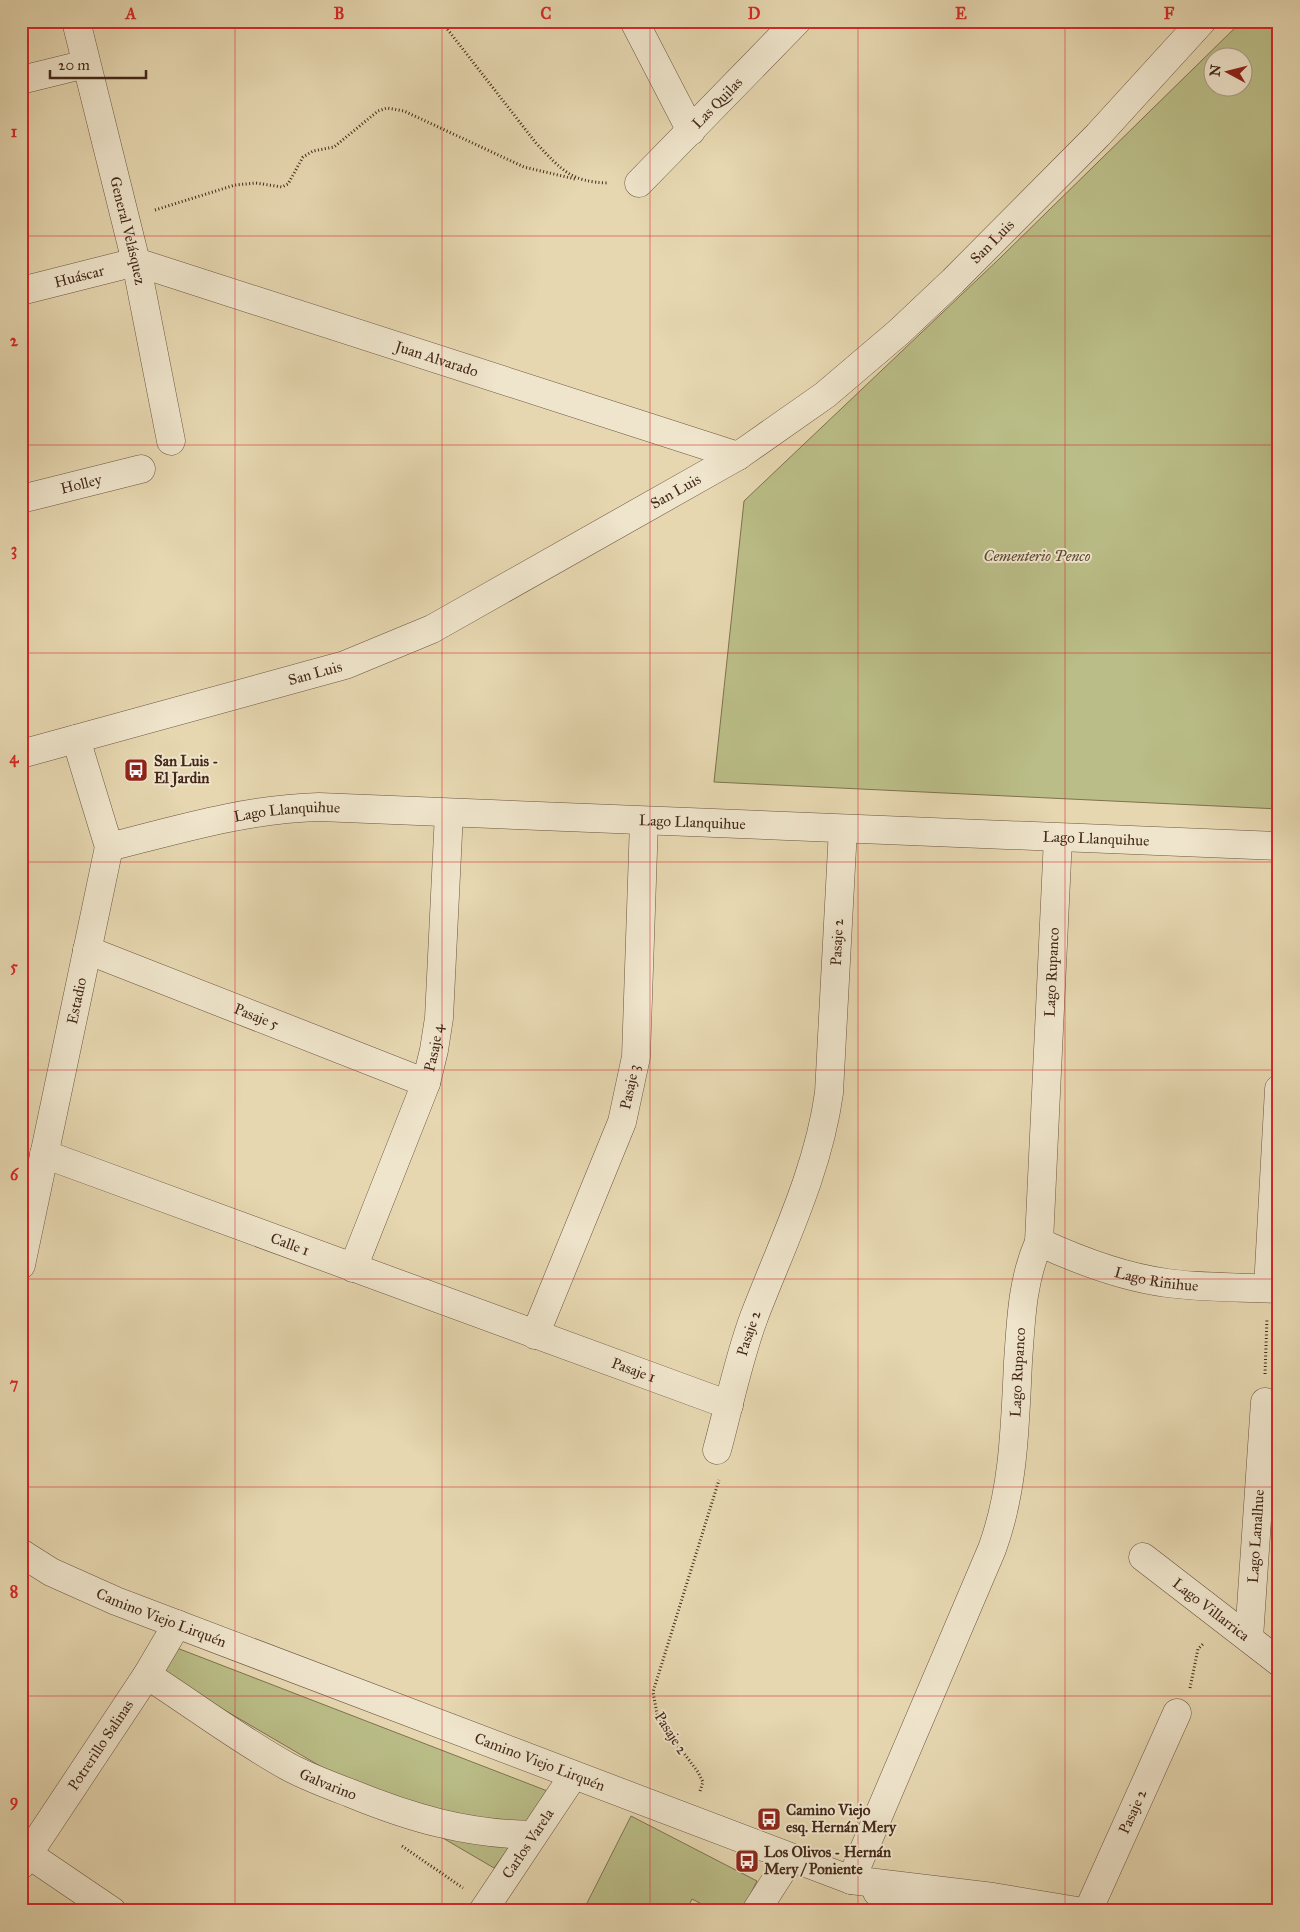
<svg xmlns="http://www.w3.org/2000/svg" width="1300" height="1932" viewBox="0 0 1300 1932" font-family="'IM FELL Great Primer',serif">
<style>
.green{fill:#babd87;stroke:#7f7250;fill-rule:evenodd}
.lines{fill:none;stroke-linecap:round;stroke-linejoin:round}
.minor-casing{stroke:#6c5440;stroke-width:29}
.path{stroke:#44281a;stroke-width:3;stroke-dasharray:1 2.5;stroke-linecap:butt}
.minor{stroke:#efe5cc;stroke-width:28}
.grid{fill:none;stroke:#d62828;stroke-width:1;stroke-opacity:0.55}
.labels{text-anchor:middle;stroke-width:4;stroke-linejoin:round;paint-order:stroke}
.street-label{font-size:15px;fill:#44281a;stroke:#efe5cc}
.park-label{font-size:15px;font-style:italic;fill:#5c4630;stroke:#efe5cc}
.poi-label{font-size:15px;font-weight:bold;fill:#44281a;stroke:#efe5cc;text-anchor:start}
.neatline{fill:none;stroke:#d62828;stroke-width:2}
.grid-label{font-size:16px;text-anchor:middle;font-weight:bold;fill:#d62828}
</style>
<rect width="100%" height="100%" fill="#e6d7b0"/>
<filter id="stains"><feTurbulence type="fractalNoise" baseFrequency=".004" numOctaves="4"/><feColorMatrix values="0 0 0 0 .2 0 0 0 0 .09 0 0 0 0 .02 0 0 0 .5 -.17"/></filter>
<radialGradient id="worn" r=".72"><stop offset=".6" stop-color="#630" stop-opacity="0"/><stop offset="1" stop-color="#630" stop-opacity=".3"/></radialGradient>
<g class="green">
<path d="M1242,21H1279V809L714,782L744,501L999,259ZM1212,58H1242V88H1212Z"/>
<polygon points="177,1648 550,1792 494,1868 163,1674"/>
<polygon points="631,1816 757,1881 742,1911 715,1911 692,1899 686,1911 583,1911"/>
</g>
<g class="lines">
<g class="minor-casing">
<g id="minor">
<path id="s1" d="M76,21L136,262L171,441"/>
<polyline points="634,21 691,131"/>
<polyline points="21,80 86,64"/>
<path id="s2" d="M639,183L797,21"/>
<path id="s3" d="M136,262L738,456"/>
<path id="s4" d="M21,291L136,262"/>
<path id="s5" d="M21,499L141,469"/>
<path id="s6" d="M21,754L345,665L432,629L738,456L825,395L899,332L953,281L1098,135L1202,21"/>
<path id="s7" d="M109,847C180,829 246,809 319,807L1279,846"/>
<path id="s8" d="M87,950L426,1083"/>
<path id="s9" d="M44,1154L729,1405"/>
<path id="s10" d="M1039,1242C1080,1261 1122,1277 1167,1283C1204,1288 1242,1287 1279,1289"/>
<path id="s11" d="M21,1265L109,847L76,739"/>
<path id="s12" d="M353,1268L426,1083L434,1050L439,1018L449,813"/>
<polyline points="1268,1288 1279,1089"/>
<path id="s13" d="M535,1335L622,1122L636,1057L644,821"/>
<path id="s14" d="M717,1450C729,1406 738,1360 754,1317C782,1244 818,1172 829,1093L843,829"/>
<path id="s15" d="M21,1553L51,1572L116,1601L851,1880L993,1897L1077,1911"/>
<path id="s16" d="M1143,1557L1279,1662"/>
<path id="s17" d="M1249,1638L1265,1402"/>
<path id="s18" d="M147,1675C192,1704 240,1740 287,1766C307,1777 329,1785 350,1793C411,1818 466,1834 533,1835"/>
<polyline points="28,1854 112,1911"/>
<path id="s19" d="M21,1865L147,1675L177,1624"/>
<path id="s20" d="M851,1880L992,1549C1014,1489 1015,1425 1018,1362C1021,1320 1022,1281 1039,1242L1058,838"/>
<polyline points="877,1892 920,1911"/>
<path id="s21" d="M483,1911L573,1776"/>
<polyline points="756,1911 790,1858"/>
<path id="s22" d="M1088,1911L1177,1713"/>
</g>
</g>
<g class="path">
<polyline points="271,21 274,27 299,21"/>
<path d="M441,21L536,143C562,170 570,182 609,183"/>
<polyline points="155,210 235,185 256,183 282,187 288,184 303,157 313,151 334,147 378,111 387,108 404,111 524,167 575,179"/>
<polyline points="1265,1374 1267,1318"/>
<polyline points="1190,1688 1198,1649 1204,1643"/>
<polyline points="700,1791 703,1782 698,1772 662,1724 657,1714 653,1692 719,1480"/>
<polyline points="402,1846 463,1888"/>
</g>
<use href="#minor" class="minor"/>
</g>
<path class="grid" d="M235,21V1911M442,21V1911M650,21V1911M858,21V1911M1065,21V1911M21,236H1279M21,445H1279M21,653H1279M21,862H1279M21,1070H1279M21,1279H1279M21,1487H1279M21,1696H1279"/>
<defs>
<g id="bus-square" transform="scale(1.25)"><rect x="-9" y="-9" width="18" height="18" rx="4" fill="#8f2418" stroke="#efe5cc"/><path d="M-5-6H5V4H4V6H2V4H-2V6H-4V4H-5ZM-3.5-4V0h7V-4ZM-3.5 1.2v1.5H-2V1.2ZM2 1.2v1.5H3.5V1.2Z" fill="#fff"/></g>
</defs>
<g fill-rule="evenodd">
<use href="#bus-square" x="136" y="770"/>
<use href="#bus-square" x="769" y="1819"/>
<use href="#bus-square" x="747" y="1861"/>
</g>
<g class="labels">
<g class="street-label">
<text dy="5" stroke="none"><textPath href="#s2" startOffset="112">Las Quilas</textPath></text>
<text dy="5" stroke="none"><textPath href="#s1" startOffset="216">General Velásquez</textPath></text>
<text dy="5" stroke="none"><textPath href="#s6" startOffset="1115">San Luis</textPath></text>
<text dy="5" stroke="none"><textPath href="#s4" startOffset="60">Huáscar</textPath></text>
<text dy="5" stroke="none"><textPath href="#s3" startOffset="316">Juan Alvarado</textPath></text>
<text dy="5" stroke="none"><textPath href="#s5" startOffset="62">Holley</textPath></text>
<text dy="5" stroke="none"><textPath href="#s6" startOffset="710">San Luis</textPath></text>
<text dy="5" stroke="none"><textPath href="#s6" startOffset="305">San Luis</textPath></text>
<text dy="5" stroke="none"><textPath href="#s7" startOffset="182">Lago Llanquihue</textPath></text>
<text dy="5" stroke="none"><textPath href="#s7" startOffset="588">Lago Llanquihue</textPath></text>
<text dy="5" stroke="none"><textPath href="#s7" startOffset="992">Lago Llanquihue</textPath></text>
<text dy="5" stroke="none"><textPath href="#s14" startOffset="526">Pasaje 2</textPath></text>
<text dy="5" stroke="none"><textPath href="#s20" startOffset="942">Lago Rupanco</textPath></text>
<text dy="5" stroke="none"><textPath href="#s11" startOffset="270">Estadio</textPath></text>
<text dy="5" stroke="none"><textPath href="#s8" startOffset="182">Pasaje 5</textPath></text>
<text dy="5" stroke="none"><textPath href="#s12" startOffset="235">Pasaje 4</textPath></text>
<text dy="5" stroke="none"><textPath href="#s13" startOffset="266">Pasaje 3</textPath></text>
<text dy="5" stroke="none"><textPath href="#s9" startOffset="262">Calle 1</textPath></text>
<text dy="5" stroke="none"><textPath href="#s10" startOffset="124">Lago Riñihue</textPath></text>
<text dy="5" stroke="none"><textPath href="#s14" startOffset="121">Pasaje 2</textPath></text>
<text dy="5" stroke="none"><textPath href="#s9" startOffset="628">Pasaje 1</textPath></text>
<text dy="5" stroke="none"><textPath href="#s20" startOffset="539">Lago Rupanco</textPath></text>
<text dy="5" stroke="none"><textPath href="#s17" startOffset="102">Lago Lanalhue</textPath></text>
<text dy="5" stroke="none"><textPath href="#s16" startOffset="86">Lago Villarrica</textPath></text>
<text dy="5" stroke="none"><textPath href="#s15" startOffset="155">Camino Viejo Lirquén</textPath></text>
<text transform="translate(671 1733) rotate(57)" y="5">Pasaje 2</text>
<text dy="5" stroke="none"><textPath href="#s19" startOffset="144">Potrerillo Salinas</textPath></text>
<text dy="5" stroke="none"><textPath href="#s15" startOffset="560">Camino Viejo Lirquén</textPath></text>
<text dy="5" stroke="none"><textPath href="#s18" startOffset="212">Galvarino</textPath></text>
<text dy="5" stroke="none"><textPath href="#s22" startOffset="109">Pasaje 2</textPath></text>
<text dy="5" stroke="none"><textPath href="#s21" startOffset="81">Carlos Varela</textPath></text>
</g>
<g class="park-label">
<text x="1037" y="561">Cementerio Penco</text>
</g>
<g class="poi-label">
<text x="154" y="766">San Luis -<tspan x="154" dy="17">El Jardin</tspan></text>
<text x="786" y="1815">Camino Viejo<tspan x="786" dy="17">esq. Hernán Mery</tspan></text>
<text x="764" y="1857">Los Olivos - Hernán<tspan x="764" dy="17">Mery / Poniente</tspan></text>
</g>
</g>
<rect width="1300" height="1932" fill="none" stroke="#e6d7b0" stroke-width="55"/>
<g transform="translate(1228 72) rotate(277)"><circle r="24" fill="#efe5cc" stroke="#ab9985"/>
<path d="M0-4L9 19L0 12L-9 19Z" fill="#8f2418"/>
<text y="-8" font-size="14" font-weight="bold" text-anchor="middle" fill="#44281a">N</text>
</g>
<path d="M50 70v8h96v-8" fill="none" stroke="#44281a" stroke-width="2.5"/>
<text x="58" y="70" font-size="15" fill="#44281a" stroke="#efe5cc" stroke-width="4" paint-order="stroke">20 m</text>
<rect x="28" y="28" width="1244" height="1876" class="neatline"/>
<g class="grid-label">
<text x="131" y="19">A</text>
<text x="339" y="19">B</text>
<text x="546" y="19">C</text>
<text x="754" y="19">D</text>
<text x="961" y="19">E</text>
<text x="1169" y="19">F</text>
<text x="14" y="137">1</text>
<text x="14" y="346">2</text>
<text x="14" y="555">3</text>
<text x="14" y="763">4</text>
<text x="14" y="972">5</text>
<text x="14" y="1180">6</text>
<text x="14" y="1389">7</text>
<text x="14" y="1597">8</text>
<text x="14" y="1806">9</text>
</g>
<rect width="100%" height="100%" filter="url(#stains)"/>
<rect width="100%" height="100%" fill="url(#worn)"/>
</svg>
